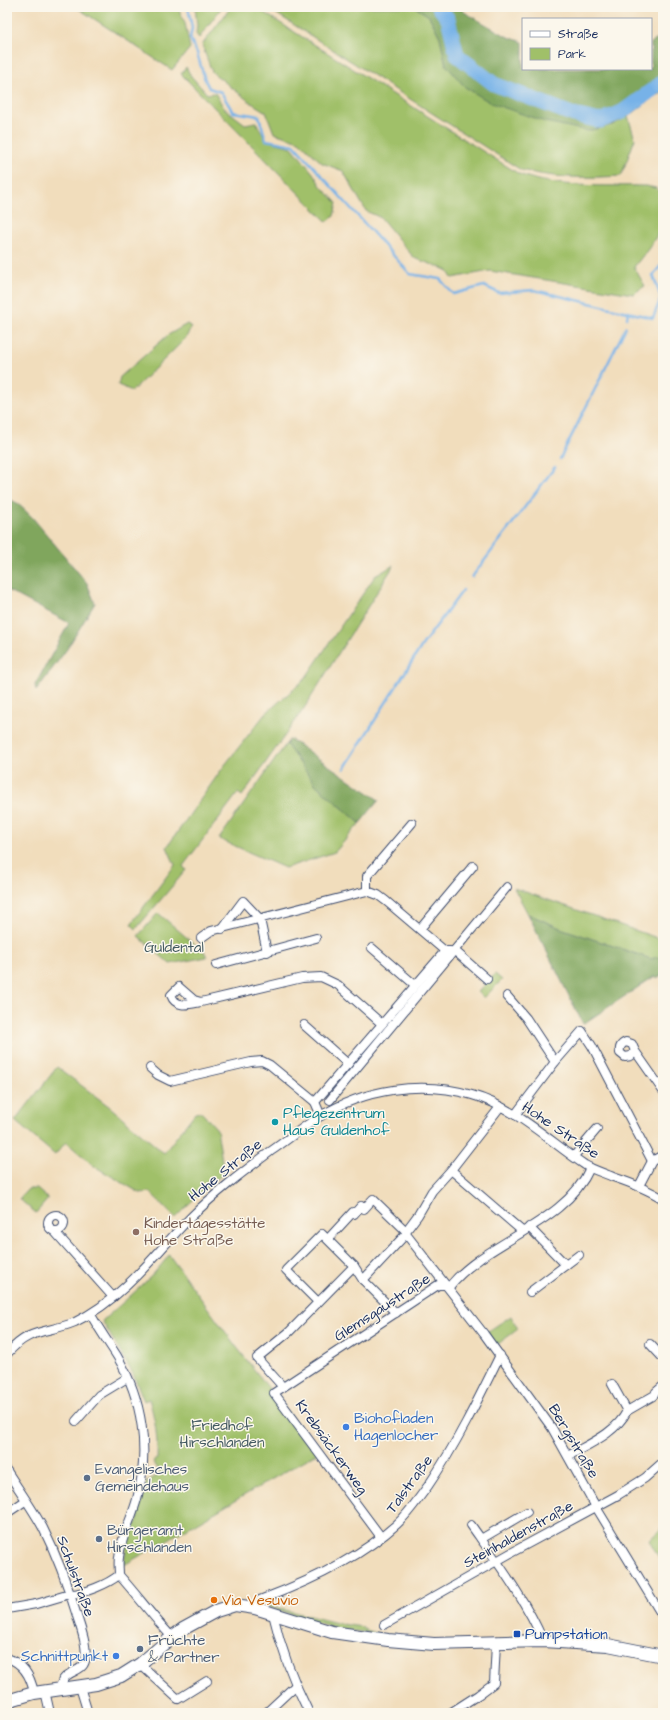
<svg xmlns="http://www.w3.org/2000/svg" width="670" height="1720" viewBox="0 0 670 1720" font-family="'Architects Daughter',sans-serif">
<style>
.green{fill:#a0c069;stroke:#5e7864}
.forest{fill:#80a65d;stroke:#4e6a5e}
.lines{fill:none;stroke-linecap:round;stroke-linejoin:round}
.stream{stroke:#77b2e8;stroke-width:2.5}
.river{stroke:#77b2e8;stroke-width:15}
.street-casing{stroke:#3b496c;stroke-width:10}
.secondary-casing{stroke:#3b496c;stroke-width:14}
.street{stroke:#fff;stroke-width:8}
.secondary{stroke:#fff;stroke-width:12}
.culture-dot{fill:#0f9aa8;stroke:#fbf7ec;stroke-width:1.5}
.education-dot{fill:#8d6e63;stroke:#fbf7ec;stroke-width:1.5}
.shop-dot{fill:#3f7fe0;stroke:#fbf7ec;stroke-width:1.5}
.service-dot{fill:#5c6f8a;stroke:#fbf7ec;stroke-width:1.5}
.food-dot{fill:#e8710a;stroke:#fbf7ec;stroke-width:1.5}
.transit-dot{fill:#1a4fb4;stroke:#fbf7ec;stroke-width:1.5}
.labels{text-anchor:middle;stroke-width:3;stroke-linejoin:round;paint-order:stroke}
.park-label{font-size:15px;fill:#435a61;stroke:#fbf7ec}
.culture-label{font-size:15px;fill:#0d838f;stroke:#fbf7ec;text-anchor:start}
.street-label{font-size:15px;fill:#1b2f5e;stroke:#fbf7ec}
.education-label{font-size:15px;fill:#785e54;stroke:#fbf7ec;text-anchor:start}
.shop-label{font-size:15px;fill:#366cbe;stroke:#fbf7ec;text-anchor:start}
.service-label{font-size:15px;fill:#4e5e75;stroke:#fbf7ec;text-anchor:start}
.food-label{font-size:15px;fill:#c56008;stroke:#fbf7ec;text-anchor:start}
.transit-label{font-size:15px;fill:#164399;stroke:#fbf7ec;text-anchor:start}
</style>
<rect width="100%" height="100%" fill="#fbf7ec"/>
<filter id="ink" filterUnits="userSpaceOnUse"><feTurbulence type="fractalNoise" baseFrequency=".025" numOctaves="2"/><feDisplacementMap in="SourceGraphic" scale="8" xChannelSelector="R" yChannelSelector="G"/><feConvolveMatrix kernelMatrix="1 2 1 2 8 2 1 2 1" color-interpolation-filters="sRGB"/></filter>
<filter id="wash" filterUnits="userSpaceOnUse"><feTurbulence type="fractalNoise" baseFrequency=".012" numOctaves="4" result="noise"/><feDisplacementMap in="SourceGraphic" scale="16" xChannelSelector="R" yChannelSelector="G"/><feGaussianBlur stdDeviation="0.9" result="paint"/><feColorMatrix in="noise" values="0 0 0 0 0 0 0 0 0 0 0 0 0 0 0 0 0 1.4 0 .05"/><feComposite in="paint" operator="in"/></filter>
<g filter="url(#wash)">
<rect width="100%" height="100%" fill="#f1ddbc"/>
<g class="green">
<polygon points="76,7 178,7 185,23 190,48 172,70"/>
<polygon points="195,7 222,7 199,38 196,34 197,26"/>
<path d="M231,7H255L519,174C557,189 606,185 646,186L656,188L663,195V226L649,248L634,267L645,286L633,294L490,271L452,278L447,270L414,258L381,218L366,211L343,171L322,163L299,141L274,133L266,112L250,102L212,72L202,45Z"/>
<path d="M266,7H415L429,16L440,37L446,65L612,125L628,116L635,139L621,176C586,178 556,179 521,170Z"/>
<polygon points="186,67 191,76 207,94 215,93 224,108 245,124 256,122 266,140 292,147 313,173 321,186 337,203 334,216 327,222 181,74"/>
<polygon points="187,324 192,327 185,339 132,391 118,385 120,377 168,335"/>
<polygon points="394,565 303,710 242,796 238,793 183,866 186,870 136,929 131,924 175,865 167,847 224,766 265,714 304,680 375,576"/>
<polygon points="286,744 316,785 360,823 335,852 285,868 219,839"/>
<polygon points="514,888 663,940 663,959 658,957 651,959 560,928 528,914"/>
<polygon points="158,913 198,947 201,945 207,957 170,964 138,936"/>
<polygon points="495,974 502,980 484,998 478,992"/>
<polygon points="57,1067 110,1107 164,1153 195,1113 201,1112 217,1129 224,1173 198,1195 175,1218 150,1192 140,1193 94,1166 66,1142 55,1155 15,1121"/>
<polygon points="28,1189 37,1189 48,1199 36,1213 19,1199"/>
<path d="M169,1255L235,1345L319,1452L124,1565L126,1544L137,1521L147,1481L161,1474L153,1461L157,1459C158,1438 155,1419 149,1399L144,1401L133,1374L102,1321C125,1300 151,1280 169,1255Z"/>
<polygon points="511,1316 518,1329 494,1347 484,1334"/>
<polygon points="663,1527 663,1556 659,1558 649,1540"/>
<polygon points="265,1602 270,1603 274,1607 341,1624 362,1627 363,1629 383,1635 339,1629 262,1605"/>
</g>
<g class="forest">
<polygon points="415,7 461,7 464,12 508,37 523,42 523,69 651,69 651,43 663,36 663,93 655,96 632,114 612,125 588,131 545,122 491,103 465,87 446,65 440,37 429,16"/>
<polygon points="7,498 17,503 32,517 87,583 95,603 67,649 36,691 35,685 69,623 7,590"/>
<polygon points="290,739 379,800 360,823 316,785 286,744"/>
<polygon points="528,914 560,928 651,959 658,957 663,959 663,974 657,978 655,976 583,1024"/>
</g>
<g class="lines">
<g class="stream">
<polyline points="188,7 192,28 190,38 197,53 205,80 209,88 221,92 233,112 259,116 266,140 294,145 410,274 440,279 453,294 484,286 499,293 534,290 653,318 661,298 653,275 663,263"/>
<polyline points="627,318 628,311"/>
<polyline points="560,459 626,327"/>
<polyline points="472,577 555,467"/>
<polyline points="344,769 423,644 463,590"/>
</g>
<polyline class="river" points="439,7 448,19 457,55 494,84 574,115 600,121 622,112 663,82"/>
</g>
</g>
<g filter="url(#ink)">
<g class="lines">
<g class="street-casing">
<g id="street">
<polyline points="367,891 367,876 412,823"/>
<polyline points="222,929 243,901 260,919 267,952"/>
<polyline points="420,929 473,866"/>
<polyline points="201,938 211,931 367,891 378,895 386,901 445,951"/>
<polyline points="372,948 415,985"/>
<polyline points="455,951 487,979"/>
<polyline points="216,965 316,938"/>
<polyline points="507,996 526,1018 555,1062"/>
<path d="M201,1002C190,1004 176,1009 171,995L179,987L194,1000L201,1002L302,978L321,977L338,985L382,1024"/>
<polyline points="304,1025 348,1064"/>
<path d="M635,1051L631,1056L625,1057L620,1053C619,1047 621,1044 626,1042L632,1044L635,1051L663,1091"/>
<polyline points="150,1068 158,1075 170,1081 251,1062 262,1061 270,1065 315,1102"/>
<polyline points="330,1100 507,887"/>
<polyline points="515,1115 555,1062 582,1031 592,1046 652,1161"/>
<polyline points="321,1116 315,1102 445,951 450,951"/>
<polyline points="574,1156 597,1129"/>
<polyline points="451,1170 522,1231"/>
<polyline points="639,1186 652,1161 663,1155"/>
<circle cx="56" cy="1223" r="8"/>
<polyline points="529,1227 566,1265"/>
<polyline points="406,1231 418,1215 432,1191 451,1170 500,1107"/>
<polyline points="55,1232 113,1297"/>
<polyline points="328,1239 353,1212 354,1214 361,1206 364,1209 373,1199 406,1231 406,1234 484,1334 552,1428 596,1507 663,1617"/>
<polyline points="363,1280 406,1234"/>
<path d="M449,1287C486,1240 565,1225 590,1168"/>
<polyline points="530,1292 579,1255"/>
<polyline points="318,1302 286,1270 322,1234 354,1266 363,1280 396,1313"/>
<path d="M91,1315C99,1329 108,1342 117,1356C143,1400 150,1450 137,1499C132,1518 121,1537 119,1557C118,1563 119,1569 119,1575C137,1595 153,1617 172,1637"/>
<polyline points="663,1316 663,1318"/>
<polyline points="650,1344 663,1358"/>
<path d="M7,1354C30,1327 46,1334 75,1322C94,1313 111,1300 126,1286C149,1265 168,1240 190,1218C215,1193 243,1172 271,1151C287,1140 303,1127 319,1117C364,1089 421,1080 472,1095C515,1107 549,1141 585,1165C593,1170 604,1173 613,1177C631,1183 648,1189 663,1199"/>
<polyline points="283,1387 257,1358 289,1332 354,1266"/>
<polyline points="656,1392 663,1386"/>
<polyline points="627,1411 653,1396"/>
<polyline points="76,1421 99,1395 127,1378"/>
<path d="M568,1456C589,1444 616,1433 627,1411L612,1384"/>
<path d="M7,1471C19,1490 32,1508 43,1528C57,1556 68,1586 77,1616C81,1629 88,1647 85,1661C82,1674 63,1669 60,1688"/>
<polyline points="7,1513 25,1501"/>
<path d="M471,1525C495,1559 528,1603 543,1641"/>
<polyline points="381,1537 274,1393 438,1285 446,1285 449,1287"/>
<polyline points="481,1539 527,1512"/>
<path d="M255,1608L260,1600L265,1598C310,1581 361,1557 397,1524C409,1513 418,1499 428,1486C456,1445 478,1400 500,1355"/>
<path d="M7,1609L36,1604L70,1594C84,1594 108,1584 119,1575"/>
<path d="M273,1614C281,1649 293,1681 309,1713"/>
<polyline points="384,1625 509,1554 618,1495 645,1478 663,1462"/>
<path d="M7,1658C23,1663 31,1677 34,1693"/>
<polyline points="140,1664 178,1699 207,1681"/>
<polyline points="80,1687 88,1713"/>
<polyline points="45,1691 50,1713"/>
<polyline points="266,1713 296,1685"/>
<polyline points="450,1713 478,1695 494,1683 496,1643"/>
</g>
</g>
<g class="secondary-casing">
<polyline id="secondary" points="7,1701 34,1693 96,1684 121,1676 140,1664 172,1637 183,1629 216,1611 235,1605 255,1608 332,1632 388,1640 434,1644 543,1641 575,1643 608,1645 663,1656"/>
</g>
<use href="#street" class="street"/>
<use href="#secondary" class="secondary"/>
</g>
</g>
<circle class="culture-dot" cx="275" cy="1122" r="4"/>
<circle class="education-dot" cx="136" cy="1232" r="4"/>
<g class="shop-dot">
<circle cx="346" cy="1427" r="4"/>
<circle cx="116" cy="1656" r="4"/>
</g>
<g class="service-dot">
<circle cx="87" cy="1478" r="4"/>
<circle cx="99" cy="1539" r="4"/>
<circle cx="140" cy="1649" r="4"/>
</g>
<circle class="food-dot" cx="214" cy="1600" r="4"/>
<rect class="transit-dot" x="513" y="1630" width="8" height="8" rx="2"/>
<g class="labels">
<g class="park-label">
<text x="174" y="952">Guldental</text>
<text x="222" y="1430">Friedhof<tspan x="222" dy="17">Hirschlanden</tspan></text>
</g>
<g class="culture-label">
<text x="283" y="1118">Pflegezentrum<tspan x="283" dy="17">Haus Guldenhof</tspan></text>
</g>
<g class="street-label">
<text transform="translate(561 1130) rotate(34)" y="5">Hohe Straße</text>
<text transform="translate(225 1170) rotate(-39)" y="5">Hohe Straße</text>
<text transform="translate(382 1307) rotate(-33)" y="5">Glemsgaustraße</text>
<text transform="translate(574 1441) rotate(59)" y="5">Bergstraße</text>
<text transform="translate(332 1447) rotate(54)" y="5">Krebsäckerweg</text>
<text transform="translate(409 1484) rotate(-54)" y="5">Talstraße</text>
<text transform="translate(518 1534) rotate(-29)" y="5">Steinhaldenstraße</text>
<text transform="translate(76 1576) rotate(70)" y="5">Schulstraße</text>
</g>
<g class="education-label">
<text x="144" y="1228">Kindertagesstätte<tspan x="144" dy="17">Hohe Straße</tspan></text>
</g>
<g class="shop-label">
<text x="354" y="1423">Biohofladen<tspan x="354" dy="17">Hagenlocher</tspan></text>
<text x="108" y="1661" text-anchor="end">Schnittpunkt</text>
</g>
<g class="service-label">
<text x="95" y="1474">Evangelisches<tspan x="95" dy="17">Gemeindehaus</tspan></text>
<text x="107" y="1535">Bürgeramt<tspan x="107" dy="17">Hirschlanden</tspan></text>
<text x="148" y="1645">Früchte<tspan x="148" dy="17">&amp; Partner</tspan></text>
</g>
<g class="food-label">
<text x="222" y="1605">Via Vesuvio</text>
</g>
<g class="transit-label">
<text x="525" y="1639">Pumpstation</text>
</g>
</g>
<rect width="670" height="1720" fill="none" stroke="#fbf7ec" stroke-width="24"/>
<rect x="522" y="18" width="130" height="52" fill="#fbf7ec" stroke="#a1a7b3"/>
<rect x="530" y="31" width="20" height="6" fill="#ffffff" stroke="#a1a7b3"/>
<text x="558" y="38" font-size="12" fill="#1b2f5e">Straße</text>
<rect x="530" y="48" width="20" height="12" fill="#a0c069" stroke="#a1a7b3"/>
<text x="558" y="58" font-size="12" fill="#1b2f5e">Park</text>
</svg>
